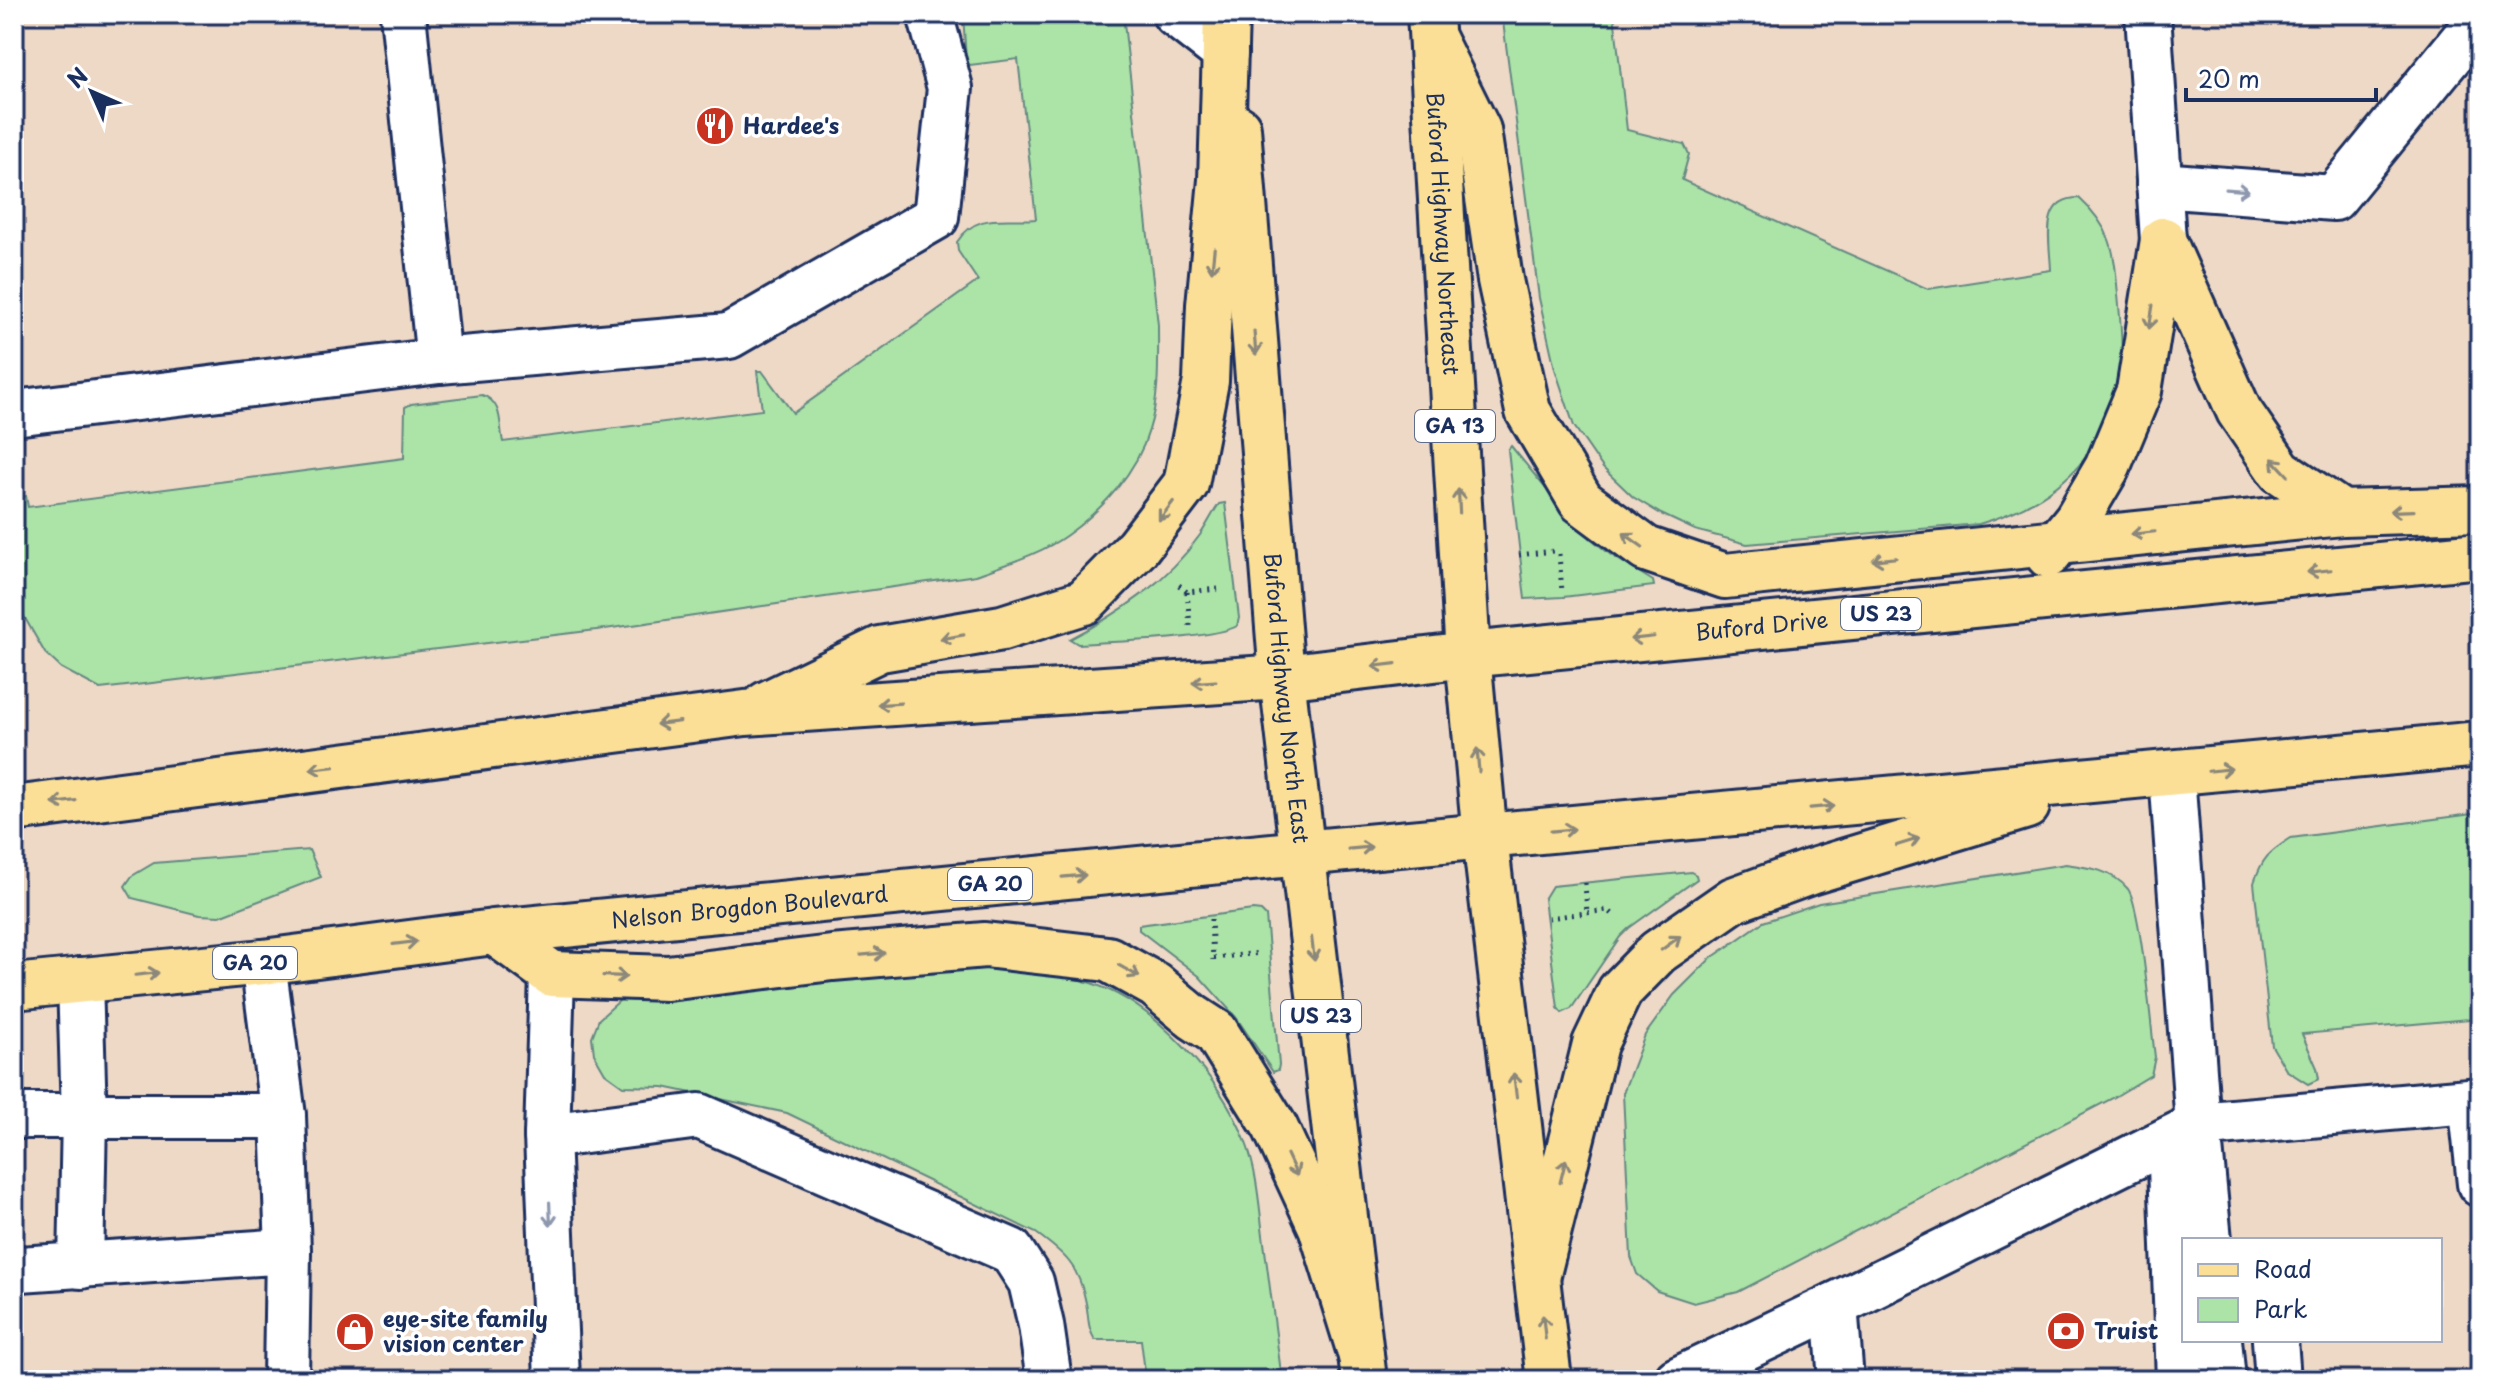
<svg xmlns="http://www.w3.org/2000/svg" width="2494" height="1394" viewBox="0 0 2494 1394" font-family="'Playpen Sans',sans-serif">
<style>
.built{fill:#eed8c6;fill-rule:evenodd}
.green{fill:#ace3a7;stroke:#648982;stroke-width:2}
.lines{fill:none;stroke-linecap:round;stroke-linejoin:round}
.minor-casing{stroke:#1b2f5e;stroke-width:50}
.major-casing{stroke:#1b2f5e;stroke-width:50}
.highway-casing{stroke:#1b2f5e;stroke-width:50}
.path{stroke:#1b2f5e;stroke-width:5;stroke-dasharray:2 6;stroke-linecap:butt}
.minor{stroke:#fff;stroke-width:44}
.major{stroke:#fbdf96;stroke-width:44}
.highway{stroke:#fbdf96;stroke-width:44}
.oneway{stroke:#8d97ae}
.oneway2{stroke:#8b877a}
.labels{text-anchor:middle;stroke-width:7;stroke-linejoin:round;paint-order:stroke}
.shield{fill:#fff;stroke:#5f6d8e;stroke-width:2}
.shield-label{font-size:20px;font-weight:bold;fill:#1b2f5e}
.poi-label{font-size:22px;font-weight:bold;fill:#1b2f5e;stroke:#fff;text-anchor:start}
.street-label{font-size:22px;fill:#1b2f5e;stroke:#fff}
</style>
<rect width="100%" height="100%" fill="#f5e8dd"/>
<filter id="ink" filterUnits="userSpaceOnUse"><feTurbulence type="fractalNoise" baseFrequency=".0125" numOctaves="2"/><feDisplacementMap in="SourceGraphic" scale="16" xChannelSelector="R" yChannelSelector="G"/><feConvolveMatrix kernelMatrix="1 2 1 2 8 2 1 2 1" color-interpolation-filters="sRGB"/></filter>
<g filter="url(#ink)">
<path class="built" d="M14,14H2480V1380H14ZM2184,1240H2440V1340H2184Z"/>
<g class="green">
<path d="M963,14H1123L1158,325C1158,360 1160,396 1149,430C1137,472 1102,510 1067,535C1041,554 1006,564 976,575L605,629L144,684L100,689L61,668L45,653L14,599V499L26,496L28,507L404,458L405,407L411,404L482,395C503,402 499,424 503,442L762,410L757,371H762L793,413L978,281L958,251L957,242C977,211 1004,222 1036,219L1018,59L970,65L966,60Z"/>
<path d="M1502,14H1614L1627,130L1684,144L1689,154L1682,180L1928,289L2051,270C2050,241 2039,198 2079,198C2113,229 2114,251 2118,295C2121,327 2125,361 2117,392C2099,464 2048,504 1979,524L1747,544L1695,530L1661,514L1633,497L1603,468L1574,426L1555,369L1539,298Z"/>
<polygon points="1511,446 1578,528 1611,555 1653,581 1654,586 1563,597 1525,599 1508,450"/>
<path d="M1225,503L1239,618L1237,626C1212,640 1112,641 1078,644L1070,639C1120,613 1167,582 1200,535C1207,525 1212,514 1219,504Z"/>
<path d="M2480,813V1018L2302,1034L2317,1068L2319,1079L2308,1084L2286,1070L2272,1046L2254,883C2262,858 2269,852 2291,838Z"/>
<polygon points="309,850 321,877 220,916 199,915 132,898 125,886 132,876 154,863"/>
<path d="M2066,864C2088,867 2112,870 2128,889C2141,907 2151,1028 2155,1057L2151,1075L2113,1098L1738,1292L1694,1303L1657,1291L1637,1274L1631,1257L1623,1093L1645,1035L1674,995L1710,959L1763,922L1819,903Z"/>
<polygon points="1691,872 1696,875 1697,879 1629,928 1620,937 1571,1009 1562,1013 1558,1008 1544,899 1552,886"/>
<polygon points="1253,910 1261,911 1266,916 1279,1065 1278,1070 1273,1072 1236,1017 1199,976 1139,930 1139,925"/>
<path d="M984,966C1021,968 1056,972 1091,983C1156,1004 1221,1079 1245,1140C1257,1170 1259,1204 1263,1235C1269,1284 1276,1332 1282,1380H1146L1141,1340H1095C1087,1327 1089,1317 1086,1303C1079,1266 1065,1254 1036,1233L787,1113L663,1087L623,1086L605,1073L594,1054L592,1037L599,1019L628,993Z"/>
</g>
<g class="lines">
<g class="minor-casing">
<g id="minor">
<polyline points="1175,14 1225,53"/>
<polyline points="2148,14 2163,240"/>
<polyline points="2159,185 2334,198 2480,19"/>
<polyline points="439,361 729,336 936,217 950,88 930,14"/>
<polyline points="14,413 439,361 403,14"/>
<polyline points="552,974 547,1136 699,1116 1011,1251 1031,1282 1041,1325 1049,1380"/>
<polyline points="80,980 84,1116 81,1266"/>
<polyline points="2471,1101 2480,1184"/>
<polyline points="14,1116 283,1116 263,962"/>
<polyline points="283,1116 288,1251"/>
<polyline points="547,1136 557,1380"/>
<polyline points="2170,1139 2179,1380"/>
<polyline points="2209,1240 2198,1125 2480,1100"/>
<polyline points="20,1269 288,1251 286,1380"/>
<polyline points="1835,1305 1841,1380"/>
<polyline points="2219,1340 2223,1380"/>
<polyline points="2275,1340 2278,1380"/>
<polyline points="1677,1380 1835,1305 2198,1125 2172,775"/>
</g>
</g>
<g class="major-casing">
<g id="major">
<path id="s1" d="M1430,14L1468,655L1485,838L1549,1380"/>
<path id="s2" d="M1238,128L1282,677L1364,1380"/>
</g>
</g>
<g class="highway-casing">
<g id="highway">
<polyline points="1433,39 1478,130 1500,280 1528,411 1581,501 1646,549 1725,576 2342,513 2480,509"/>
<polyline points="2163,240 2239,411 2280,471 2342,513"/>
<polyline points="2048,555 2077,519 2107,468 2139,391 2163,240"/>
<polyline points="766,704 880,649 1002,628 1084,602 1137,548 1186,484 1206,381 1209,305 1221,180 1226,14"/>
<path id="s3" d="M14,809L745,713L1282,677L1468,655L2480,555"/>
<polyline points="494,932 552,974 667,978 832,958 985,945 1108,959 1155,985 1193,1017 1216,1032 1275,1127 1321,1227 1361,1356"/>
<path id="s4" d="M14,987L263,962L494,932L1302,853L2480,744"/>
<polyline points="1538,1274 1595,1044 1620,991 1658,952 1733,900 1810,872 2027,806"/>
</g>
</g>
<g class="path">
<polyline points="1559,554 1562,592"/>
<polyline points="1519,555 1554,551"/>
<polyline points="1179,585 1187,592 1218,589"/>
<polyline points="1187,592 1190,626"/>
<polyline points="1585,883 1587,913"/>
<polyline points="1548,918 1608,910 1616,917"/>
<polyline points="1211,919 1213,960"/>
<polyline points="1214,958 1260,953"/>
</g>
<use href="#minor" class="minor"/>
<use href="#major" class="major"/>
<use href="#highway" class="highway"/>
</g>
<defs><path id="oneway-shaft" d="M-6 0H5M1.5-3L5.5 0L1.5 3" fill="none" stroke-width="1.6" stroke-linecap="round" stroke-linejoin="round" transform="scale(2)"/></defs>
<g class="oneway">
<use href="#oneway-shaft" transform="translate(2237 190) rotate(4)"/>
<use href="#oneway-shaft" transform="translate(550 1214) rotate(88)"/>
</g>
<g class="oneway2">
<use href="#oneway-shaft" transform="translate(1213 260) rotate(96)"/>
<use href="#oneway-shaft" transform="translate(2151 317) rotate(99)"/>
<use href="#oneway-shaft" transform="translate(1255 343) rotate(85)"/>
<use href="#oneway-shaft" transform="translate(2280 467) rotate(-133)"/>
<use href="#oneway-shaft" transform="translate(1459 501) rotate(-93)"/>
<use href="#oneway-shaft" transform="translate(1166 511) rotate(127)"/>
<use href="#oneway-shaft" transform="translate(2402 511) rotate(178)"/>
<use href="#oneway-shaft" transform="translate(2143 533) rotate(174)"/>
<use href="#oneway-shaft" transform="translate(1633 540) rotate(-144)"/>
<use href="#oneway-shaft" transform="translate(1884 559) rotate(174)"/>
<use href="#oneway-shaft" transform="translate(2319 571) rotate(174)"/>
<use href="#oneway-shaft" transform="translate(952 637) rotate(170)"/>
<use href="#oneway-shaft" transform="translate(1642 638) rotate(174)"/>
<use href="#oneway-shaft" transform="translate(1384 665) rotate(173)"/>
<use href="#oneway-shaft" transform="translate(1204 682) rotate(176)"/>
<use href="#oneway-shaft" transform="translate(889 704) rotate(176)"/>
<use href="#oneway-shaft" transform="translate(668 723) rotate(173)"/>
<use href="#oneway-shaft" transform="translate(1478 760) rotate(-95)"/>
<use href="#oneway-shaft" transform="translate(322 768) rotate(173)"/>
<use href="#oneway-shaft" transform="translate(2220 770) rotate(-6)"/>
<use href="#oneway-shaft" transform="translate(64 802) rotate(173)"/>
<use href="#oneway-shaft" transform="translate(1822 807) rotate(-5)"/>
<use href="#oneway-shaft" transform="translate(1563 830) rotate(-5)"/>
<use href="#oneway-shaft" transform="translate(1908 842) rotate(-17)"/>
<use href="#oneway-shaft" transform="translate(1360 848) rotate(-5)"/>
<use href="#oneway-shaft" transform="translate(1074 876) rotate(-5)"/>
<use href="#oneway-shaft" transform="translate(405 943) rotate(-7)"/>
<use href="#oneway-shaft" transform="translate(1671 943) rotate(-36)"/>
<use href="#oneway-shaft" transform="translate(1313 949) rotate(83)"/>
<use href="#oneway-shaft" transform="translate(873 954) rotate(-5)"/>
<use href="#oneway-shaft" transform="translate(1129 971) rotate(29)"/>
<use href="#oneway-shaft" transform="translate(147 974) rotate(-6)"/>
<use href="#oneway-shaft" transform="translate(615 976) rotate(2)"/>
<use href="#oneway-shaft" transform="translate(1515 1085) rotate(-97)"/>
<use href="#oneway-shaft" transform="translate(1292 1165) rotate(65)"/>
<use href="#oneway-shaft" transform="translate(1563 1171) rotate(-76)"/>
<use href="#oneway-shaft" transform="translate(1544 1327) rotate(-96)"/>
</g>
</g>
<defs>
<g id="restaurant-disc" transform="scale(2)"><circle r="9.5" fill="#c8321e" stroke="#fff"/><path d="M-5-6h1v4h1v-4h1v4h1v-4h1v5L-1.5 .5V6h-2V.5L-5-1ZM5-6V6H3V1.5H1.5Q1.5-4 5-6Z" fill="#fff"/></g>
<g id="bank-disc" transform="scale(2)"><circle r="9.5" fill="#c8321e" stroke="#fff"/><path d="M-6-4H6V4H-6ZM0-2.3a2.3 2.3 0 1 0 0 4.6a2.3 2.3 0 1 0 0-4.6Z" fill="#fff"/></g>
<g id="shop-disc" transform="scale(2)"><circle r="9.5" fill="#c8321e" stroke="#fff"/><path d="M-5-2.5h2.3a2.7 3.5 0 0 1 5.4 0H5L5.5 6h-11ZM-1.5-2.5h3a1.5 2.3 0 0 0-3 0Z" fill="#fff"/></g>
</defs>
<g fill-rule="evenodd">
<use href="#restaurant-disc" x="715" y="126"/>
<use href="#bank-disc" x="2066" y="1331"/>
<use href="#shop-disc" x="355" y="1332"/>
</g>
<g class="labels">
<g class="shield">
<rect x="1415" y="410" width="80" height="32" rx="6"/>
<rect x="1841" y="598" width="80" height="32" rx="6"/>
<rect x="948" y="868" width="84" height="32" rx="6"/>
<rect x="213" y="947" width="84" height="32" rx="6"/>
<rect x="1281" y="1000" width="80" height="32" rx="6"/>
</g>
<g class="shield-label">
<text x="1455" y="433">GA 13</text>
<text x="1881" y="621">US 23</text>
<text x="990" y="891">GA 20</text>
<text x="255" y="970">GA 20</text>
<text x="1321" y="1023">US 23</text>
</g>
<g class="poi-label">
<text x="743" y="134">Hardee's</text>
<text x="383" y="1327">eye-site family<tspan x="383" dy="25">vision center</tspan></text>
<text x="2094" y="1339">Truist</text>
</g>
<g class="street-label">
<text dy="8" stroke="none"><textPath href="#s1" startOffset="220">Buford Highway Northeast</textPath></text>
<text dy="8" stroke="none"><textPath href="#s3" startOffset="1758">Buford Drive</textPath></text>
<text dy="8" stroke="none"><textPath href="#s2" startOffset="572">Buford Highway North East</textPath></text>
<text dy="8" stroke="none"><textPath href="#s4" startOffset="740">Nelson Brogdon Boulevard</textPath></text>
</g>
</g>
<rect width="2494" height="1394" fill="none" stroke="#fff" stroke-width="48"/>
<rect x="24" y="24" width="2446" height="1346" fill="none" stroke="#1b2f5e" stroke-width="3" filter="url(#ink)"/>
<rect x="2182" y="1238" width="260" height="104" fill="#ffffff" stroke="#a4acbf" stroke-width="2"/>
<rect x="2198" y="1264" width="40" height="12" fill="#fbdf96" stroke="#a4acbf" stroke-width="2"/>
<text x="2254" y="1278" font-size="24" fill="#1b2f5e">Road</text>
<rect x="2198" y="1298" width="40" height="24" fill="#ace3a7" stroke="#a4acbf" stroke-width="2"/>
<text x="2254" y="1318" font-size="24" fill="#1b2f5e">Park</text>
<g transform="translate(92 92) rotate(315)" stroke="#ffffff" stroke-width="6" paint-order="stroke">
<path d="M0-6L14 30L0 20L-14 30Z" fill="#1b2f5e"/>
<text y="-12" font-size="22" font-weight="bold" text-anchor="middle" fill="#1b2f5e">N</text>
</g>
<path d="M2186 88v12h190v-12" fill="none" stroke="#1b2f5e" stroke-width="4"/>
<text x="2198" y="88" font-size="24" fill="#1b2f5e" stroke="#ffffff" stroke-width="6" paint-order="stroke">20 m</text>
</svg>
